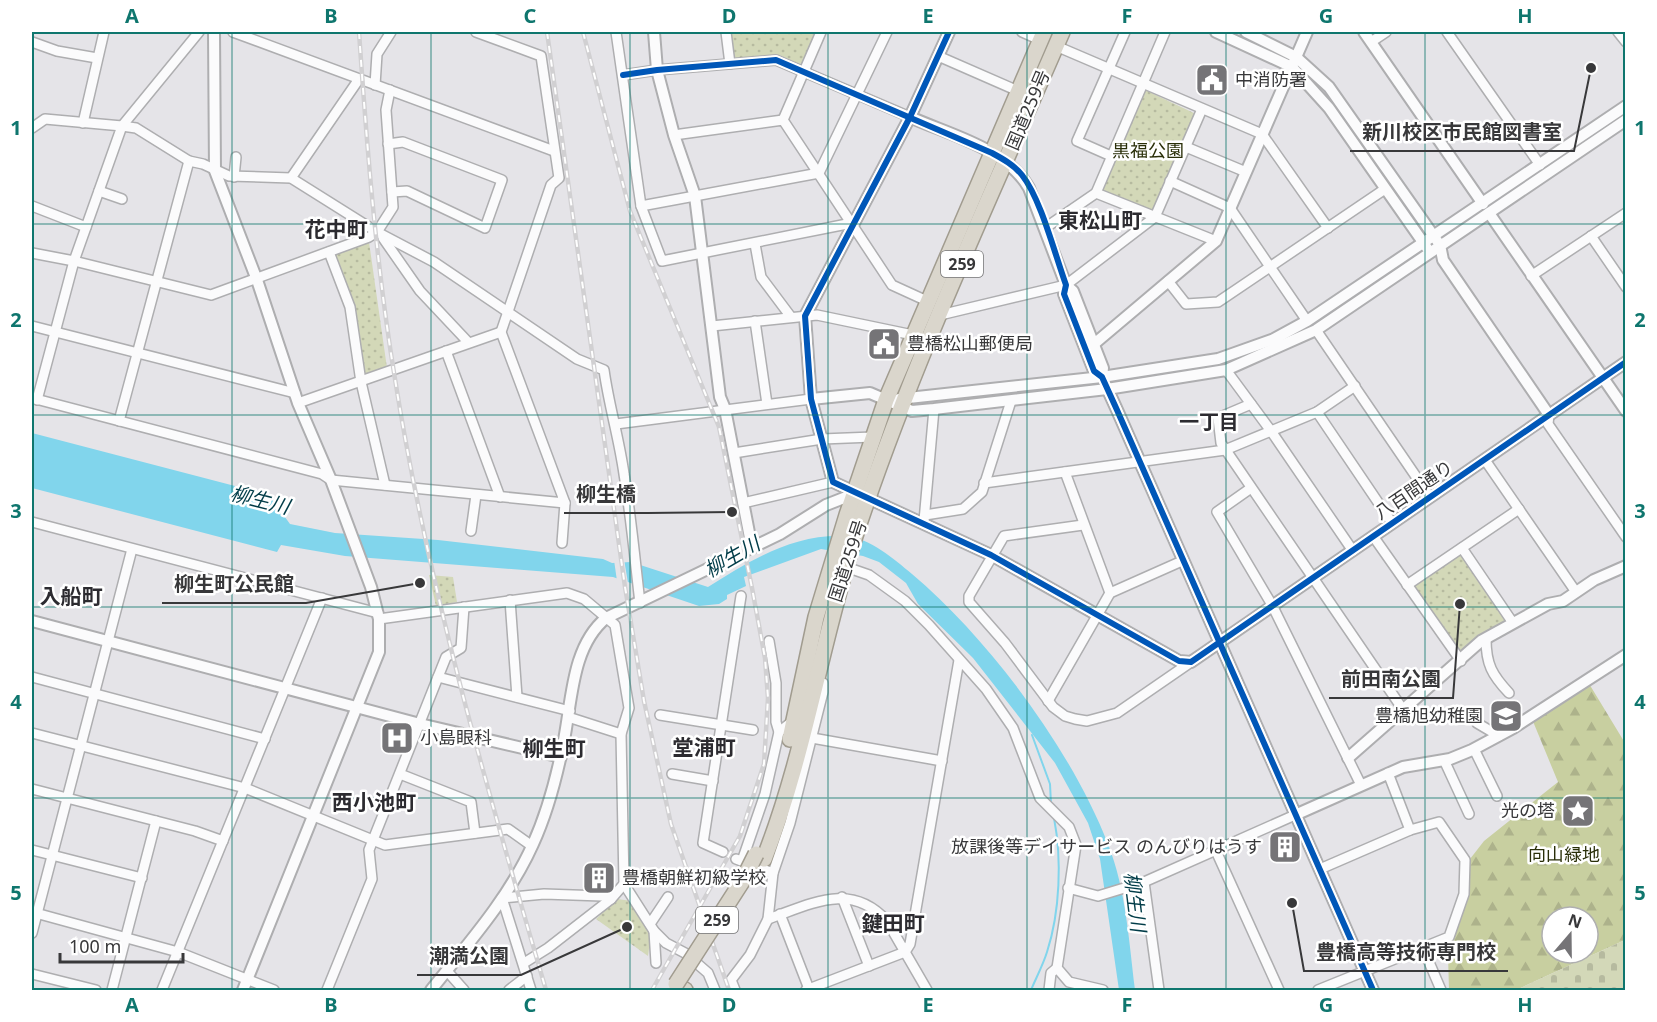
<svg xmlns="http://www.w3.org/2000/svg" width="1657" height="1022" viewBox="0 0 1657 1022" font-family="'Noto Sans','Noto Sans JP',sans-serif">
<style>
.green{fill:url(#green-dots)}
.forest{fill:url(#forest-firs);fill-rule:evenodd}
.cemetery{fill:url(#cemetery-stones)}
.water{fill:#81d5ec}
.pier{fill:#e5e4e8}
.lines{fill:none;stroke-linecap:round;stroke-linejoin:round}
.stream{stroke:#81d5ec;stroke-width:2}
.minor-casing{stroke:#aeaeb0;stroke-width:12}
.tertiary-casing{stroke:#aeaeb0;stroke-width:14}
.trunk-casing{stroke:#a19c8f;stroke-width:18}
.minor{stroke:#fbfbfc;stroke-width:9}
.tertiary{stroke:#fbfbfc;stroke-width:10}
.trunk{stroke:#dad6cc;stroke-width:15}
.rail-casing{stroke:#d1d0d2;stroke-width:4.5}
.rail{stroke:#fff;stroke-width:2;stroke-dasharray:7;stroke-linecap:butt}
.trunk-bridge-casing{stroke:#a19c8f;stroke-width:18;stroke-linecap:butt}
.trunk-bridge{stroke:#dad6cc;stroke-width:15}
.cycleway-casing{stroke:#fff;stroke-width:10}
.cycleway{stroke:#0057b8;stroke-width:6}
.grid{fill:none;stroke:#0f766e;stroke-width:1.5;stroke-opacity:0.55}
.labels{text-anchor:middle;stroke-width:5;stroke-linejoin:round;paint-order:stroke}
.shield{fill:#fff;stroke:#747475;stroke-width:1.5}
.shield-label{font-size:16px;font-weight:bold;fill:#38383a}
.poi-label{font-size:18px;fill:#38383a;stroke:#fff;text-anchor:start}
.street-label{font-size:18px;fill:#38383a;stroke:#fff}
.park-label{font-size:18px;fill:#2a2f09;stroke:#fff}
.neighbourhood-label{font-size:20px;font-weight:bold;fill:#2c2b30;stroke:#fff}
.water-label{font-size:20px;font-style:italic;fill:#013c48;stroke:#fff}
.quarter-label{font-size:21px;font-weight:bold;fill:#2c2b30;stroke:#fff}
.leader{fill:none;stroke:#38383a;stroke-width:2}
.callout-dot{fill:#38383a;stroke:#fff;stroke-width:2}
.callout-label{font-size:20px;text-anchor:middle;font-weight:bold;fill:#38383a;stroke:#fff;stroke-width:5;stroke-linejoin:round;paint-order:stroke}
.neatline{fill:none;stroke:#0f766e;stroke-width:2}
.grid-label{font-size:20px;text-anchor:middle;font-weight:bold;fill:#0f766e}
</style>
<defs>
<pattern id="green-dots" width="8" height="8" patternUnits="userSpaceOnUse" patternTransform="scale(1.5)"><rect width="8" height="8" fill="#d3d8b8"/><path d="M2 2h.1M6 6h.1" fill="none" stroke="#b6ba9f" stroke-width="1.8" stroke-linecap="round"/></pattern>
<pattern id="forest-firs" width="22" height="20" patternUnits="userSpaceOnUse" patternTransform="scale(1.5)"><rect width="22" height="20" fill="#c8cfa0"/><path d="M5 1l3.5 6h-7zM16 11l3.5 6h-7z" fill="#adb28b"/></pattern>
<pattern id="cemetery-stones" width="16" height="16" patternUnits="userSpaceOnUse" patternTransform="scale(1.5)"><rect width="16" height="16" fill="#d3d8b8"/><path d="M2 7V4a2 2 0 0 1 4 0v3zM10 15v-3a2 2 0 0 1 4 0v3z" fill="#b6ba9f"/></pattern>
</defs>
<rect width="100%" height="100%" fill="#e5e4e8"/>
<g class="green">
<polygon points="731,32 816,32 804,62 800,64 779,55 737,59 734,56"/>
<polygon points="1145,90 1196,114 1154,210 1150,211 1102,191 1100,188"/>
<polygon points="369,242 387,368 366,375 362,373 334,254"/>
<polygon points="1458,554 1463,556 1505,619 1504,623 1462,653 1457,652 1414,589 1416,583"/>
<polygon points="429,575 453,577 457,602 436,606"/>
<polygon points="617,899 632,901 651,934 648,956 596,919"/>
</g>
<path class="forest" d="M1588,682L1625,743V940L1516,990H1449L1448,955L1468,894L1470,859L1484,841L1558,782L1532,719ZM1552,917H1588V953H1552Z"/>
<polygon class="cemetery" points="1625,940 1625,990 1516,990"/>
<path class="water" d="M32,433L269,495L290,524L335,533L438,540L603,559L612,563L631,562L708,587C750,561 794,533 846,536C870,538 894,559 912,574C989,639 1071,749 1108,844C1126,890 1129,941 1135,990H1119L1100,859L1088,823L1055,763L973,658L918,604L906,583L879,562L863,556L821,549L744,577L746,586L727,595V599L719,604L699,606L613,577L345,556L281,545L277,552L32,488Z"/>
<polygon class="pier" points="624,559 628,583 617,581 614,560"/>
<g class="lines">
<g class="stream">
<polyline points="1032,735 1050,784 1051,804"/>
<path d="M1031,990C1036,978 1043,965 1047,952C1060,912 1062,859 1054,818"/>
</g>
<g class="minor-casing">
<g id="minor">
<polyline points="233,32 554,151"/>
<polyline points="616,32 641,206 662,261 852,223"/>
<polyline points="726,32 730,64"/>
<polyline points="1022,32 1040,40"/>
<polyline points="1447,32 1540,165"/>
<polyline points="1618,32 1626,42"/>
<polyline points="32,42 57,51 97,58"/>
<polyline points="1371,42 1386,32"/>
<polyline points="1056,46 1262,134 1328,228"/>
<polyline points="938,56 1018,91"/>
<polyline points="623,75 657,70 776,60 910,117"/>
<polyline points="375,85 377,54 391,32"/>
<polyline points="783,120 821,32"/>
<polyline points="83,123 104,32"/>
<polyline points="32,128 45,119 122,126 74,261 37,400"/>
<polyline points="674,135 783,120 892,285 927,301"/>
<polyline points="388,144 403,142 502,180 485,228 407,191 392,192"/>
<polyline points="1186,147 1246,172"/>
<polyline points="1111,156 1077,141 1125,32"/>
<polyline points="189,161 136,128 122,126 199,32"/>
<polyline points="234,177 236,157"/>
<polyline points="291,178 359,79"/>
<polyline points="1170,181 1230,208 1307,321"/>
<polyline points="99,191 122,199"/>
<polyline points="1096,193 1216,241"/>
<polyline points="32,206 86,227"/>
<polyline points="641,206 819,173 887,32"/>
<polyline points="1045,228 1096,193 1165,32"/>
<polyline points="1591,236 1626,287"/>
<polyline points="383,238 420,291 468,342"/>
<polyline points="755,244 761,277 791,317"/>
<polyline points="329,252 350,307 361,382 385,485"/>
<polyline points="32,253 74,261 211,295 369,237 377,232 393,207 386,110 390,90"/>
<polyline points="1531,276 1626,213"/>
<polyline points="1168,281 1186,304 1218,302 1385,189"/>
<polyline points="940,315 1066,285 1155,217 1202,109"/>
<polyline points="755,321 767,404"/>
<polyline points="32,326 295,393"/>
<polyline points="712,326 817,315 913,335"/>
<polyline points="1316,330 1430,497"/>
<polyline points="446,351 500,497"/>
<polyline points="1226,370 1271,431 1353,551"/>
<polyline points="32,398 322,474 331,480 565,503 501,332 551,185 559,178 541,56 476,32"/>
<polyline points="298,403 501,332"/>
<polyline points="1251,404 1218,418 1221,443 1404,711"/>
<polyline points="1317,412 1392,523"/>
<polyline points="1549,415 1548,424 1626,537"/>
<path d="M119,421L189,161L203,164L229,176L291,178L377,232L434,262L577,359L604,370C609,406 619,438 624,474C631,516 635,560 640,603"/>
<polyline points="616,424 811,399"/>
<polyline points="734,453 822,439 873,437"/>
<polyline points="1485,460 1576,592"/>
<polyline points="1065,472 1110,593"/>
<polyline points="984,483 1225,450 1317,412 1355,386"/>
<polyline points="1251,488 1217,512 1272,605 1361,785"/>
<polyline points="743,503 833,482"/>
<polyline points="925,515 963,509 982,492 1011,401"/>
<polyline points="924,521 934,409"/>
<polyline points="32,522 378,613"/>
<polyline points="1083,525 1004,536 969,596 969,602 1005,643 1053,707 1065,716 1075,719 1087,721 1117,713 1191,662"/>
<polyline points="471,531 476,495"/>
<polyline points="1373,536 1461,661"/>
<polyline points="562,543 565,503"/>
<polyline points="1462,548 1513,623"/>
<polyline points="846,567 869,575 905,601 929,625 986,689 1013,728 1040,798 1069,827 1076,845 1057,968 1069,982 1103,990"/>
<polyline points="1407,585 1519,509"/>
<polyline points="510,600 517,697"/>
<polyline points="379,619 567,593 584,599 615,625 629,708 621,734 624,884 654,931 666,943 685,953 708,973 715,990"/>
<path d="M1486,639C1486,664 1492,675 1509,693"/>
<polyline points="769,641 776,683 776,722 779,732"/>
<polyline points="32,677 265,739"/>
<polyline points="438,677 570,711"/>
<polyline points="1048,701 1110,593 1182,561"/>
<polyline points="660,715 753,730"/>
<polyline points="568,717 621,734"/>
<polyline points="1477,723 1499,736"/>
<polyline points="32,733 245,788 385,845 508,829 532,846"/>
<polyline points="812,738 942,761"/>
<polyline points="1474,749 1497,796"/>
<polyline points="1444,760 1469,814"/>
<polyline points="1388,773 1410,830"/>
<polyline points="400,774 471,802 475,833"/>
<polyline points="672,774 713,781"/>
<polyline points="32,789 195,831 223,841"/>
<polyline points="32,850 142,878"/>
<polyline points="1216,851 1279,990"/>
<polyline points="723,852 703,843 741,596"/>
<polyline points="736,859 773,873"/>
<polyline points="742,861 765,794 779,732 794,720"/>
<polyline points="1068,888 1098,896 1144,882"/>
<polyline points="842,897 869,966"/>
<polyline points="32,912 178,952 274,990"/>
<polyline points="780,914 809,989"/>
<path d="M768,919C811,904 851,881 887,921L927,990"/>
<polyline points="650,924 668,897"/>
<polyline points="654,931 656,963"/>
<polyline points="32,933 132,549"/>
<polyline points="1423,948 1441,990"/>
<polyline points="524,963 548,948 611,899"/>
<polyline points="447,971 464,990"/>
<polyline points="32,974 96,990"/>
<polyline points="112,990 156,821"/>
<polyline points="162,990 322,598"/>
<polyline points="327,990 372,879 369,850 446,657 461,648 464,607"/>
<polyline points="509,990 527,976"/>
<polyline points="531,990 502,898 544,894 602,896 611,899 624,884"/>
<polyline points="735,990 731,980 750,955 768,919 773,873 790,823 823,692 823,683 815,681"/>
<polyline points="806,990 905,952 910,944 959,660"/>
<polyline points="1049,990 1051,973 1057,968"/>
<polyline points="1159,990 1144,882 1295,815"/>
<polyline points="1318,990 1449,937 1464,894 1465,860 1439,822 1410,830 1320,869"/>
</g>
</g>
<g class="tertiary-casing">
<g id="tertiary">
<polyline points="214,32 215,171 257,280 298,403 331,480 371,587 379,619 379,652 243,990"/>
<polyline points="654,32 657,70 674,135 695,196 720,397 725,409 752,548"/>
<polyline points="949,32 910,117 805,316 811,399 833,482 991,555 1179,661 1191,662 1626,362"/>
<polyline points="1216,32 1292,67 1329,108 1427,248"/>
<polyline points="1246,32 1296,57 1329,87 1440,245 1443,260 1549,415"/>
<polyline points="1364,32 1483,204"/>
<path d="M910,117C950,135 1006,148 1029,188L1066,285L1064,294L1094,371L1102,377L1117,410L1373,990"/>
<polyline points="1489,213 1626,411"/>
<polyline points="1066,285 1073,291 1103,368 1102,377"/>
<polyline points="1094,344 1216,241 1307,32"/>
<polyline points="811,399 870,393 912,411 934,409 1107,389 1226,370 1316,330 1626,120"/>
<polyline points="899,399 1102,377 1218,359 1274,339 1307,321 1626,106"/>
<polyline points="32,621 420,724 561,757"/>
<polyline points="1348,758 1481,641 1548,604 1563,601 1594,580 1626,566"/>
<polyline points="1295,815 1403,767 1450,759 1472,750 1513,728 1626,655"/>
<path d="M431,990C467,945 509,898 533,844C548,811 557,776 564,740C572,699 572,646 606,618L780,534L826,505L854,494"/>
</g>
</g>
<g class="trunk-casing">
<g id="trunk">
<polyline points="790,739 816,617 847,515 886,400 1044,32"/>
<path d="M764,859C805,755 821,642 855,536C912,363 990,198 1062,32"/>
<polyline points="684,990 685,990"/>
</g>
</g>
<use href="#minor" class="minor"/>
<use href="#tertiary" class="tertiary"/>
<use href="#trunk" class="trunk"/>
<g class="rail-casing">
<g id="rail">
<path d="M359,32C367,148 376,264 395,379C428,587 487,789 546,990"/>
<polyline points="547,32 625,587 644,701 671,824 729,990"/>
<polyline points="583,32 630,211 719,427 752,588 765,658 768,698 764,764 740,836 652,990"/>
</g>
</g>
<use href="#rail" class="rail"/>
<g class="trunk-bridge-casing">
<polyline id="trunk-bridge" points="676,984 743,880 756,854"/>
</g>
<use href="#trunk-bridge" class="trunk-bridge"/>
<g class="cycleway-casing">
<g id="cycleway">
<polyline points="949,32 910,117 805,316 811,399 833,482 991,555 1179,661 1191,662 1626,362"/>
<path d="M623,75L657,70L776,60L992,153C1003,159 1014,165 1022,175C1041,199 1055,255 1066,285L1064,294L1094,371L1102,377L1117,410L1373,990"/>
</g>
</g>
<use href="#cycleway" class="cycleway"/>
</g>
<path class="grid" d="M232,32V990M431,32V990M630,32V990M828,32V990M1027,32V990M1226,32V990M1425,32V990M32,224H1626M32,415H1626M32,607H1626M32,798H1626"/>
<defs>
<g id="civic-square" transform="scale(1.725)"><rect x="-9" y="-9" width="18" height="18" rx="4" fill="#757477" stroke="#fff"/><path d="M-.6-6.5H3V-4.5H.6V-3L4-1V1h2V6H-6V1h2V-1L-.6-3ZM-1.2 2.5V6h2.4V2.5Z" fill="#fff"/></g>
<g id="school-square" transform="scale(1.725)"><rect x="-9" y="-9" width="18" height="18" rx="4" fill="#757477" stroke="#fff"/><path d="M0-5L7-2L0 1L-7-2ZM-4 1L0 2.5L4 1V4Q0 6-4 4Z" fill="#fff"/></g>
<g id="hospital-square" transform="scale(1.725)"><rect x="-9" y="-9" width="18" height="18" rx="4" fill="#757477" stroke="#fff"/><path d="M-5-5h3v3.5h4V-5h3V5h-3V1.5h-4V5h-3Z" fill="#fff"/></g>
<g id="sight-square" transform="scale(1.725)"><rect x="-9" y="-9" width="18" height="18" rx="4" fill="#757477" stroke="#fff"/><path d="M0-6L1.8-2.2L6-1.7L2.9 1.2L3.7 5.4L0 3.3L-3.7 5.4L-2.9 1.2L-6-1.7L-1.8-2.2Z" fill="#fff"/></g>
<g id="building-square" transform="scale(1.725)"><rect x="-9" y="-9" width="18" height="18" rx="4" fill="#757477" stroke="#fff"/><path d="M-4-6H4V6H1V3H-1V6H-4ZM-2.5-4.3h1.7v1.8h-1.7ZM.8-4.3h1.7v1.8H.8ZM-2.5-1h1.7V.8h-1.7ZM.8-1h1.7V.8H.8Z" fill="#fff"/></g>
</defs>
<g fill-rule="evenodd">
<use href="#civic-square" x="1212" y="80"/>
<use href="#civic-square" x="884" y="344"/>
<use href="#school-square" x="1506" y="716"/>
<use href="#hospital-square" x="397" y="738"/>
<use href="#sight-square" x="1578" y="811"/>
<use href="#building-square" x="1285" y="847"/>
<use href="#building-square" x="599" y="878"/>
</g>
<g class="labels">
<g class="shield">
<rect x="941" y="251" width="42" height="26" rx="4.5"/>
<rect x="696" y="907" width="42" height="26" rx="4.5"/>
</g>
<g class="shield-label">
<text x="962" y="270">259</text>
<text x="717" y="926">259</text>
</g>
<g class="poi-label">
<text x="1235" y="86">中消防署</text>
<text x="907" y="350">豊橋松山郵便局</text>
<text x="1483" y="722" text-anchor="end">豊橋旭幼稚園</text>
<text x="420" y="744">小島眼科</text>
<text x="1555" y="817" text-anchor="end">光の塔</text>
<text x="1262" y="853" text-anchor="end">放課後等デイサービス のんびりはうす</text>
<text x="622" y="884">豊橋朝鮮初級学校</text>
</g>
<g class="street-label">
<text transform="translate(1028 110) rotate(-67)" y="6">国道259号</text>
<text transform="translate(1414 490) rotate(-34)" y="6">八百間通り</text>
<text transform="translate(848 561) rotate(-72)" y="6">国道259号</text>
</g>
<g class="park-label">
<text x="1148" y="157">黒福公園</text>
<text x="1564" y="861">向山緑地</text>
</g>
<g class="neighbourhood-label">
<text x="1209" y="429">一丁目</text>
</g>
<g class="water-label">
<text transform="translate(260 500) rotate(14)" y="7">柳生川</text>
<text transform="translate(732 557) rotate(-30)" y="7">柳生川</text>
<text transform="translate(1135 902) rotate(83)" y="7">柳生川</text>
</g>
<g class="quarter-label">
<text x="1100" y="228">東松山町</text>
<text x="336" y="237">花中町</text>
<text x="71" y="604">入船町</text>
<text x="704" y="755">堂浦町</text>
<text x="554" y="756">柳生町</text>
<text x="374" y="810">西小池町</text>
<text x="893" y="931">鍵田町</text>
</g>
</g>
<path class="leader" d="M1591 68L1574 151H1350M732 512L648 513H564M420 583L306 603H162M1460 604L1453 698H1329M1292 903L1304 971H1508M627 927L521 975H417"/>
<g class="callout-dot">
<circle cx="1591" cy="68" r="6"/>
<circle cx="732" cy="512" r="6"/>
<circle cx="420" cy="583" r="6"/>
<circle cx="1460" cy="604" r="6"/>
<circle cx="1292" cy="903" r="6"/>
<circle cx="627" cy="927" r="6"/>
</g>
<g class="callout-label">
<text x="1462" y="139">新川校区市民館図書室</text>
<text x="606" y="501">柳生橋</text>
<text x="234" y="591">柳生町公民館</text>
<text x="1391" y="686">前田南公園</text>
<text x="1406" y="959">豊橋高等技術専門校</text>
<text x="469" y="963">潮満公園</text>
</g>
<rect width="1657" height="1022" fill="none" stroke="#ffffff" stroke-width="66"/>
<g transform="translate(1570 935) rotate(20)"><circle r="28" fill="#ffffff" stroke="#afafb0" stroke-width="1.5"/>
<path d="M0-4.5L10 22L0 15L-10 22Z" fill="#757477"/>
<text y="-9" font-size="16" font-weight="bold" text-anchor="middle" fill="#38383a">N</text>
</g>
<path d="M60 953v9h123v-9" fill="none" stroke="#38383a" stroke-width="3"/>
<text x="69" y="953" font-size="18" fill="#38383a" stroke="#ffffff" stroke-width="4.5" paint-order="stroke">100 m</text>
<rect x="33" y="33" width="1591" height="956" class="neatline"/>
<g class="grid-label">
<text x="132" y="23">A</text>
<text x="331" y="23">B</text>
<text x="530" y="23">C</text>
<text x="729" y="23">D</text>
<text x="928" y="23">E</text>
<text x="1127" y="23">F</text>
<text x="1326" y="23">G</text>
<text x="1525" y="23">H</text>
<text x="16" y="135">1</text>
<text x="1640" y="135">1</text>
<text x="16" y="327">2</text>
<text x="1640" y="327">2</text>
<text x="16" y="518">3</text>
<text x="1640" y="518">3</text>
<text x="16" y="709">4</text>
<text x="1640" y="709">4</text>
<text x="16" y="900">5</text>
<text x="1640" y="900">5</text>
<text x="132" y="1012">A</text>
<text x="331" y="1012">B</text>
<text x="530" y="1012">C</text>
<text x="729" y="1012">D</text>
<text x="928" y="1012">E</text>
<text x="1127" y="1012">F</text>
<text x="1326" y="1012">G</text>
<text x="1525" y="1012">H</text>
</g>
</svg>
